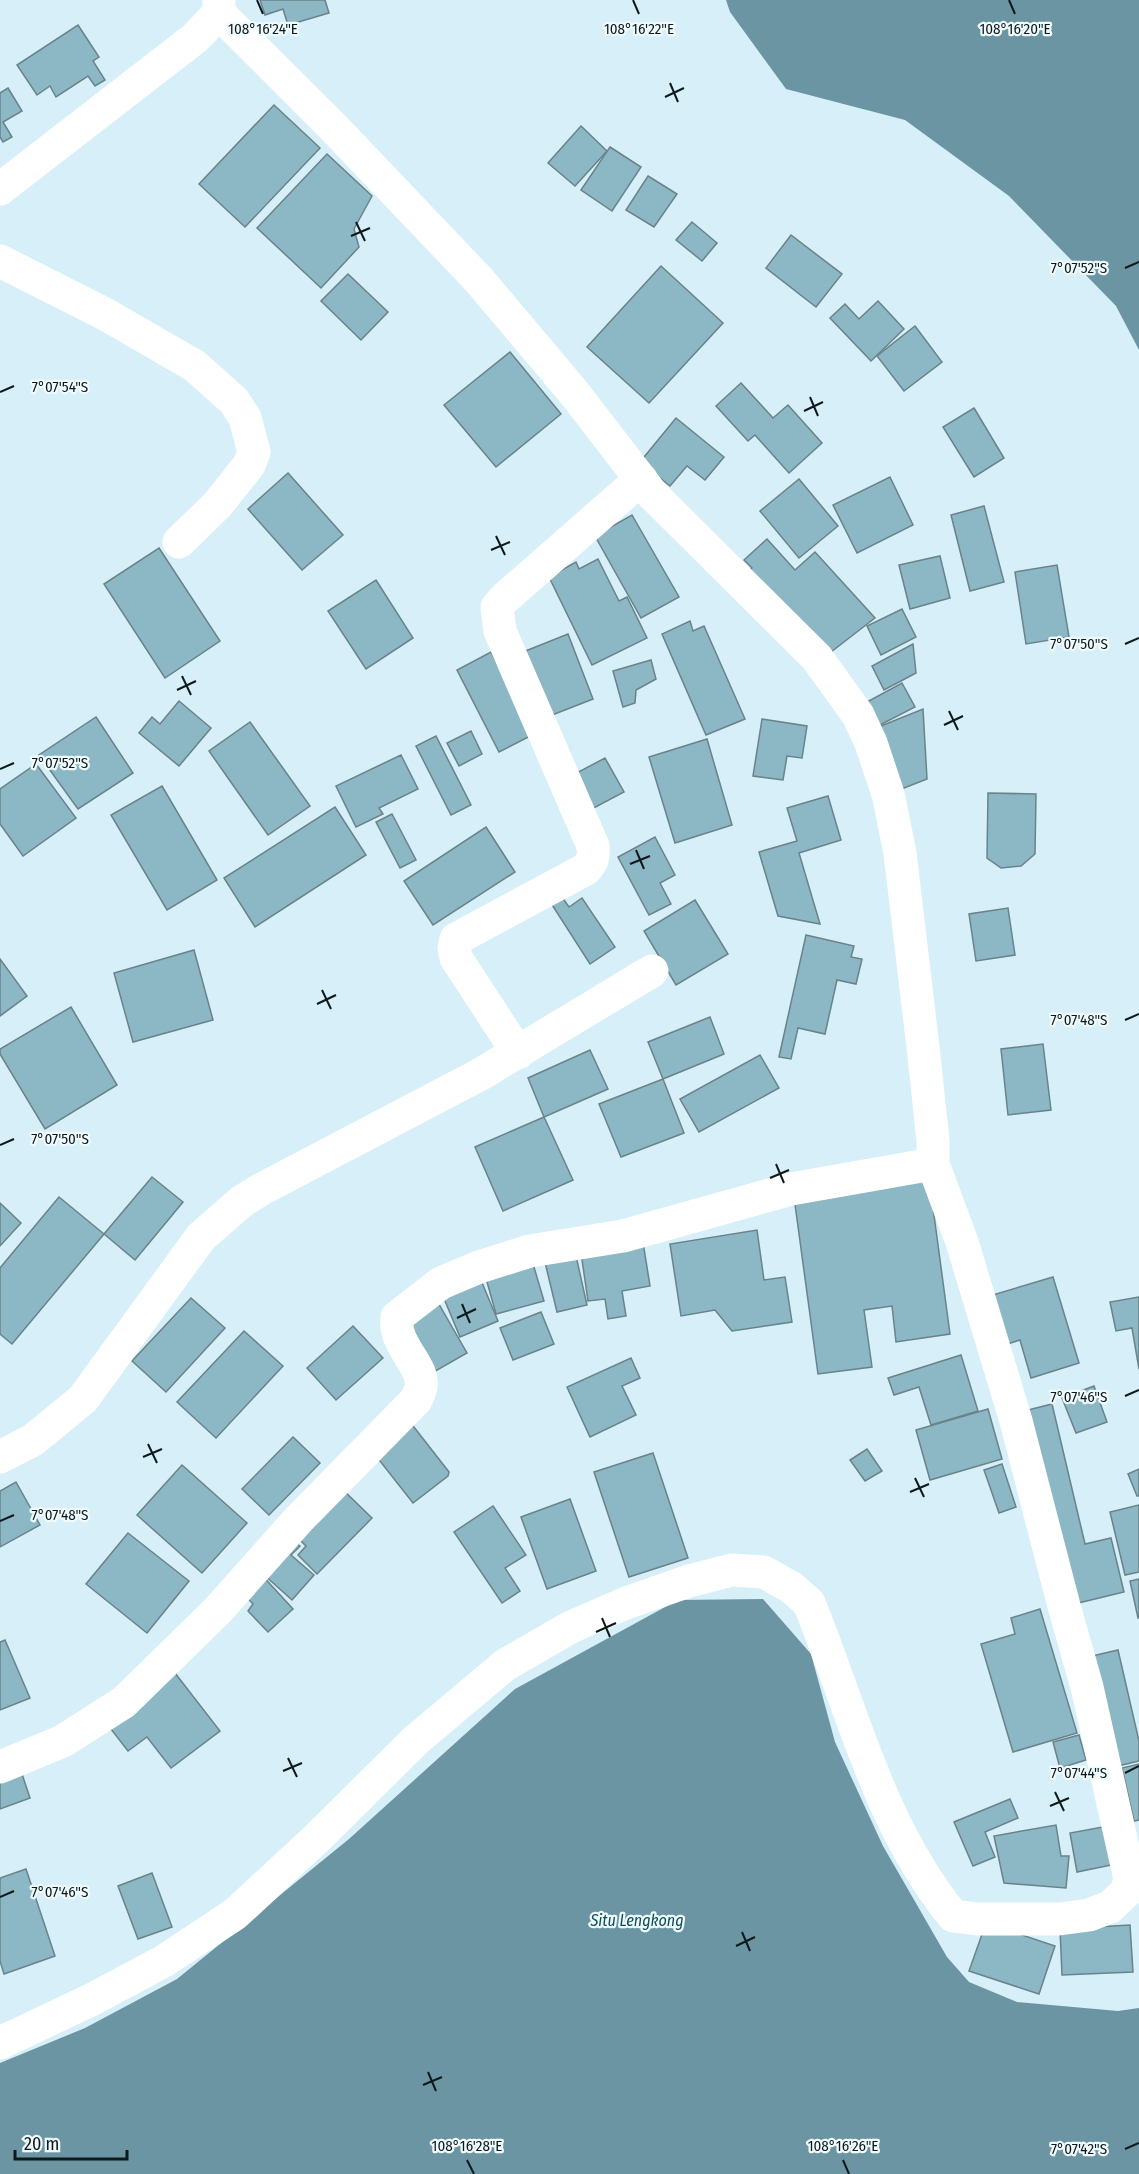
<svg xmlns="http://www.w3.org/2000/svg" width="1139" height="2174" viewBox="0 0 1139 2174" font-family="'Fira Sans Condensed',sans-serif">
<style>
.water{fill:#6b95a3}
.building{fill:#8cb8c6;stroke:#6a8289;stroke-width:1.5}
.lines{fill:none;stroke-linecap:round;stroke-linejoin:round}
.minor{stroke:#fff;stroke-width:33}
.tertiary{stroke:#fff;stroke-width:33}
.ticks{fill:none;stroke:#0f191c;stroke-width:2}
.labels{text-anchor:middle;stroke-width:4.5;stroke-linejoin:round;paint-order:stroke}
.water-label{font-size:16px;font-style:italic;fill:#0d4c5c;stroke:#effafd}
.ticks-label{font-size:15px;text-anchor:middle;fill:#0f191c;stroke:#effafd;stroke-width:4.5;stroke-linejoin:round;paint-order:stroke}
</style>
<rect width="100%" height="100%" fill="#d6eff8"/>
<g class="water">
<polygon points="726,0 1139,0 1139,350 1116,306 1009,196 905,120 786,89 730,12"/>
<polygon points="763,1599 811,1654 835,1742 883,1846 947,1957 969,1982 1017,2002 1118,2011 1139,2008 1139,2174 0,2174 0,2063 85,2028 177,1979 349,1839 515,1689 678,1600"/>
</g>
<g class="building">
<polygon points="260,0 325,0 329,13 288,25 283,9 265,15"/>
<polygon points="78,25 99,57 93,61 105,80 95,86 88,76 56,97 50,86 37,95 17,65"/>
<polygon points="8,88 22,111 3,122 12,137 3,142 0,137 0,93"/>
<polygon points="274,105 320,148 245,227 199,184"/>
<polygon points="581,126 607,151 575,186 548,163"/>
<polygon points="610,147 641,167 612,211 581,190"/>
<polygon points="327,154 372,196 354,229 359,247 321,288 257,228"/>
<polygon points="648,176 677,194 654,227 626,210"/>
<polygon points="692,222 717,243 702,261 676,240"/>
<polygon points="791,235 842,274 816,307 766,268"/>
<polygon points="661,266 723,323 649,403 587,347"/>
<polygon points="348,274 388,312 361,340 321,301"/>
<polygon points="878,301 904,329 871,361 830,318 845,304 859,319"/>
<polygon points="915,326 942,362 904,391 877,356"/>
<polygon points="510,352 561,414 496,467 444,405"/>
<polygon points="741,383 773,418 788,405 822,443 789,473 755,435 748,441 716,406"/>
<polygon points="974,408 1004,458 974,477 943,427"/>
<polygon points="676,418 724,457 705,480 687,466 670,486 640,462"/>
<polygon points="288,473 343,535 302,570 248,509"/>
<polygon points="890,477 913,525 857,553 833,505"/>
<polygon points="799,479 838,526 799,558 760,511"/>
<polygon points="984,506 1004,582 970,591 951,515"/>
<polygon points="632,515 679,597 641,618 595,536"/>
<polygon points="767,539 795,570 815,552 875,618 827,655 742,577 752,568 744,560"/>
<polygon points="159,548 220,641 165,678 104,584"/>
<polygon points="940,556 950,598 910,609 899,565"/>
<polygon points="598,559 619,601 627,597 647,638 592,665 549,577 576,562 579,569"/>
<polygon points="1057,565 1069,637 1026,644 1015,572"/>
<polygon points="376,580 413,638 366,669 328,611"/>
<polygon points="902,609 916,637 881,655 867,626"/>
<polygon points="690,621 693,631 704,626 745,719 706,735 662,634"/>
<polygon points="568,634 593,699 547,717 523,652"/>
<polygon points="913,644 916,673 884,690 872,666"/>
<polygon points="491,652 516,701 540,731 499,752 457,670"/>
<polygon points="651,660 656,679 636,690 635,703 623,707 613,671"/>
<polygon points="902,683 915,707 878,726 865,703"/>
<polygon points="179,701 211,728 179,766 139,733 152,717 160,724"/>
<polygon points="923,709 927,779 899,790 876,728"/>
<polygon points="96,717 133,773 78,809 39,755"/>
<polygon points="762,719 807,726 802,758 787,756 783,780 753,776"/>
<polygon points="250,722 310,806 268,835 209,751"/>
<polygon points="471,731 482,754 459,766 447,743"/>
<polygon points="436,736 471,805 451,815 416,746"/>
<polygon points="707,739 732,825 675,843 649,757"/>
<polygon points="401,755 418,789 379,808 383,814 356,827 336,786"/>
<polygon points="605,758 624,792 588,811 569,777"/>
<polygon points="36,764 76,818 23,856 0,824 0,789"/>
<polygon points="162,786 217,880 167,910 111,815"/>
<polygon points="988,793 1036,794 1035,854 1021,866 1001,868 987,858"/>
<polygon points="828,796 841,840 799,853 820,924 778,916 759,852 797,841 787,808"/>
<polygon points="335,807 366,855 255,927 224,878"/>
<polygon points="392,814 416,860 400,868 376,822"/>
<polygon points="486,827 515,872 433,925 404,881"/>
<polygon points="655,837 675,875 660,883 671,904 649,915 618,857"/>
<polygon points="557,890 569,907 582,898 615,947 590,964 547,897"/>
<polygon points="695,900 728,954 676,985 644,931"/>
<polygon points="1008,908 1015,955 976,961 969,914"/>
<polygon points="806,935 854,946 851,957 862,959 856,984 837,980 825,1034 798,1028 791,1059 779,1057"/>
<polygon points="194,950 213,1020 133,1042 114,973"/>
<polygon points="0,959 27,996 0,1016"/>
<polygon points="71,1007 117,1085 45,1129 0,1054 0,1049"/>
<polygon points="710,1017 724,1054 663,1079 648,1042"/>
<polygon points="1043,1044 1051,1110 1008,1115 1001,1049"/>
<polygon points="590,1050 608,1089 544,1117 528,1078"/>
<polygon points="760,1055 779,1088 699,1132 680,1099"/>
<polygon points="663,1079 684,1133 621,1157 599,1104"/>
<polygon points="544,1117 573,1180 503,1211 475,1147"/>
<polygon points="152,1177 183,1202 135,1260 104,1234"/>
<polygon points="929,1178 950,1334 896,1342 892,1306 864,1310 872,1367 818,1374 794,1197"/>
<polygon points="59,1197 104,1234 12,1344 0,1334 0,1268"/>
<polygon points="0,1203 21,1223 0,1246"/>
<polygon points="757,1230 764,1280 785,1277 792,1322 732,1331 715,1310 681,1316 670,1244"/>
<polygon points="642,1236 650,1286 622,1291 626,1316 608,1319 605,1299 588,1301 580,1246"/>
<polygon points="574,1247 587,1305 557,1312 543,1254"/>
<polygon points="531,1257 544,1301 496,1314 484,1271"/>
<polygon points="478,1273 498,1321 460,1337 440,1289"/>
<polygon points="1053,1277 1079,1363 1031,1378 1020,1340 1001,1346 986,1297"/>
<polygon points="1139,1297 1139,1369 1132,1328 1116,1331 1110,1302"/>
<polygon points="191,1298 225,1328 166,1392 132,1361"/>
<polygon points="436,1299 467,1353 425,1377 403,1317"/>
<polygon points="541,1312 554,1344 513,1360 500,1328"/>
<polygon points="353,1326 383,1358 336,1400 307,1368"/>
<polygon points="244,1331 283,1366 216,1438 177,1402"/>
<polygon points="961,1355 978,1411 931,1425 919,1387 894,1395 888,1378"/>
<polygon points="631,1358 640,1378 622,1386 636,1415 590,1437 567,1387"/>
<polygon points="1094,1386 1107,1422 1076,1433 1062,1398"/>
<polygon points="1052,1404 1085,1544 1111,1538 1124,1592 1070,1605 1024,1411"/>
<polygon points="988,1409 1002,1459 930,1480 916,1430"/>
<polygon points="410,1422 449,1472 448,1476 413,1503 372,1451"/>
<polygon points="293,1437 320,1463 269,1515 242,1489"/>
<polygon points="867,1449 882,1471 865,1481 850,1460"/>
<polygon points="653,1453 688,1558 629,1577 594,1472"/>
<polygon points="1002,1464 1016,1507 999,1513 984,1470"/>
<polygon points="182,1465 247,1523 202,1573 137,1515"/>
<polygon points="1139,1469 1139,1496 1137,1496 1128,1474"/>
<polygon points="16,1482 40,1525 0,1547 0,1491"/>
<polygon points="339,1486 372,1518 317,1574 298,1555 306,1546 293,1533"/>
<polygon points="570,1499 596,1571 547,1589 521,1517"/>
<polygon points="1139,1505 1139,1572 1125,1575 1110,1512"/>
<polygon points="493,1506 526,1555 505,1568 520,1591 502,1603 454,1532"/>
<polygon points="128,1533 189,1581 147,1633 86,1584"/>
<polygon points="292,1540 300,1546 291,1555 314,1575 292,1600 263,1574"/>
<polygon points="259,1572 293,1609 268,1632 248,1611 253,1604 240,1590"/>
<polygon points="1139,1579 1139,1618 1138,1618 1130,1581"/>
<polygon points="1040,1609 1077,1733 1013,1752 981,1644 1015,1634 1011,1618"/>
<polygon points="5,1640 30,1698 0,1710 0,1642"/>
<polygon points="1118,1650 1139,1741 1139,1761 1118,1766 1092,1656"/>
<polygon points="175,1673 220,1731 171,1768 147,1737 128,1751 107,1724"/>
<polygon points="1079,1735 1086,1760 1060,1768 1053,1742"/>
<polygon points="1139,1764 1139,1820 1134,1821 1122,1768"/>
<polygon points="19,1765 30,1798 0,1809 0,1772"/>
<polygon points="1010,1799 1018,1818 985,1832 995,1857 973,1866 954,1822"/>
<polygon points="1056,1825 1061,1856 1069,1856 1066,1888 1004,1883 994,1836"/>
<polygon points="1113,1825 1121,1863 1077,1872 1070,1833"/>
<polygon points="26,1869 55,1956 4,1974 0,1961 0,1878"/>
<polygon points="152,1873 172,1927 138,1939 118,1886"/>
<polygon points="986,1923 1055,1946 1039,1994 969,1971"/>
<polygon points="1130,1925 1133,1972 1062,1975 1060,1929"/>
</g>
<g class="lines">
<g class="minor">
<polyline points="0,261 105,314 195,366 234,401 245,418 254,452 249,465 217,505 179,542"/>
<path d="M518,1053L456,958L454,948L456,939L586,869C593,861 594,856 593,846L500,631L497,607L505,598L641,479"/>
<polyline points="0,1457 33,1440 83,1399 201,1237 241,1202 260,1190 481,1074 652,971"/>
<path d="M0,1767L63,1741L124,1702L218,1610L299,1519L416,1400C418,1396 420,1391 421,1387C425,1365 393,1346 397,1317L441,1283L479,1267L530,1251L623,1236L791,1189L933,1164"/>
<path d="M0,2043L93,1999L164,1961L235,1914L317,1838L416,1740L505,1665L571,1627L626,1603L689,1581L732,1570L764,1572L792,1588L809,1603C853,1711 878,1823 953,1916L977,1919H1059L1089,1915L1110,1907L1126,1892L1130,1879L1087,1687L1064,1606L1016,1421L962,1242L933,1164V1141L923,1047L900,853L888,794L871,743L858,715L817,658L652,494L575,394L479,280L335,129L219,13"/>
</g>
<polyline class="tertiary" points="0,189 195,38 219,13 219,0"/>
</g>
<path class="ticks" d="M257,0L263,14M633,0L639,14M1009,0L1015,14M670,83L678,102M665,97L684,88M356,222L365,241M351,236L370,228M1125,268L1139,262M0,392L14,386M810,397L818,416M804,411L823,402M496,536L505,555M491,550L510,542M1125,644L1139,638M182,676L191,695M177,690L196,681M949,711L958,730M944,725L963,716M0,769L14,763M636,850L644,869M630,864L650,856M322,990L331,1009M317,1004L336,995M1125,1020L1139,1014M0,1145L14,1139M776,1164L784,1183M770,1178L789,1170M462,1304L470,1323M457,1318L476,1309M1125,1396L1139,1390M148,1444L157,1463M143,1457L162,1449M915,1478L924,1497M910,1492L929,1484M0,1521L14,1515M602,1618L610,1637M596,1632L616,1623M288,1758L297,1777M283,1771L302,1763M1125,1773L1139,1766M1055,1792L1064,1811M1050,1806L1069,1798M0,1897L14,1891M742,1932L750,1951M736,1946L755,1937M428,2072L436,2091M423,2085L442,2077M1125,2149L1139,2143M467,2160L474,2174M843,2160L849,2174"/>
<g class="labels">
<g class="water-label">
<text x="637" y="1926">Situ Lengkong</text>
</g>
</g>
<g class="ticks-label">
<text x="263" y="34">108°16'24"E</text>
<text x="639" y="34">108°16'22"E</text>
<text x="1015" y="34">108°16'20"E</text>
<text x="1079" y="273">7°07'52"S</text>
<text x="60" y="392">7°07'54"S</text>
<text x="1079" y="649">7°07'50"S</text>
<text x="60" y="768">7°07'52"S</text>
<text x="1079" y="1025">7°07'48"S</text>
<text x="60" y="1144">7°07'50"S</text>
<text x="1079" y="1402">7°07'46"S</text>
<text x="60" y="1520">7°07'48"S</text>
<text x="1079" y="1778">7°07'44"S</text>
<text x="60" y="1897">7°07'46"S</text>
<text x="467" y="2151">108°16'28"E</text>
<text x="843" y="2151">108°16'26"E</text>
<text x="1079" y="2154">7°07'42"S</text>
</g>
<path d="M15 2150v9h112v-9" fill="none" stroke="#0f191c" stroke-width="3"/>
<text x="24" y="2150" font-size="18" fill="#0f191c" stroke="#effafd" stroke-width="4.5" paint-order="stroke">20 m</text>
</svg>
